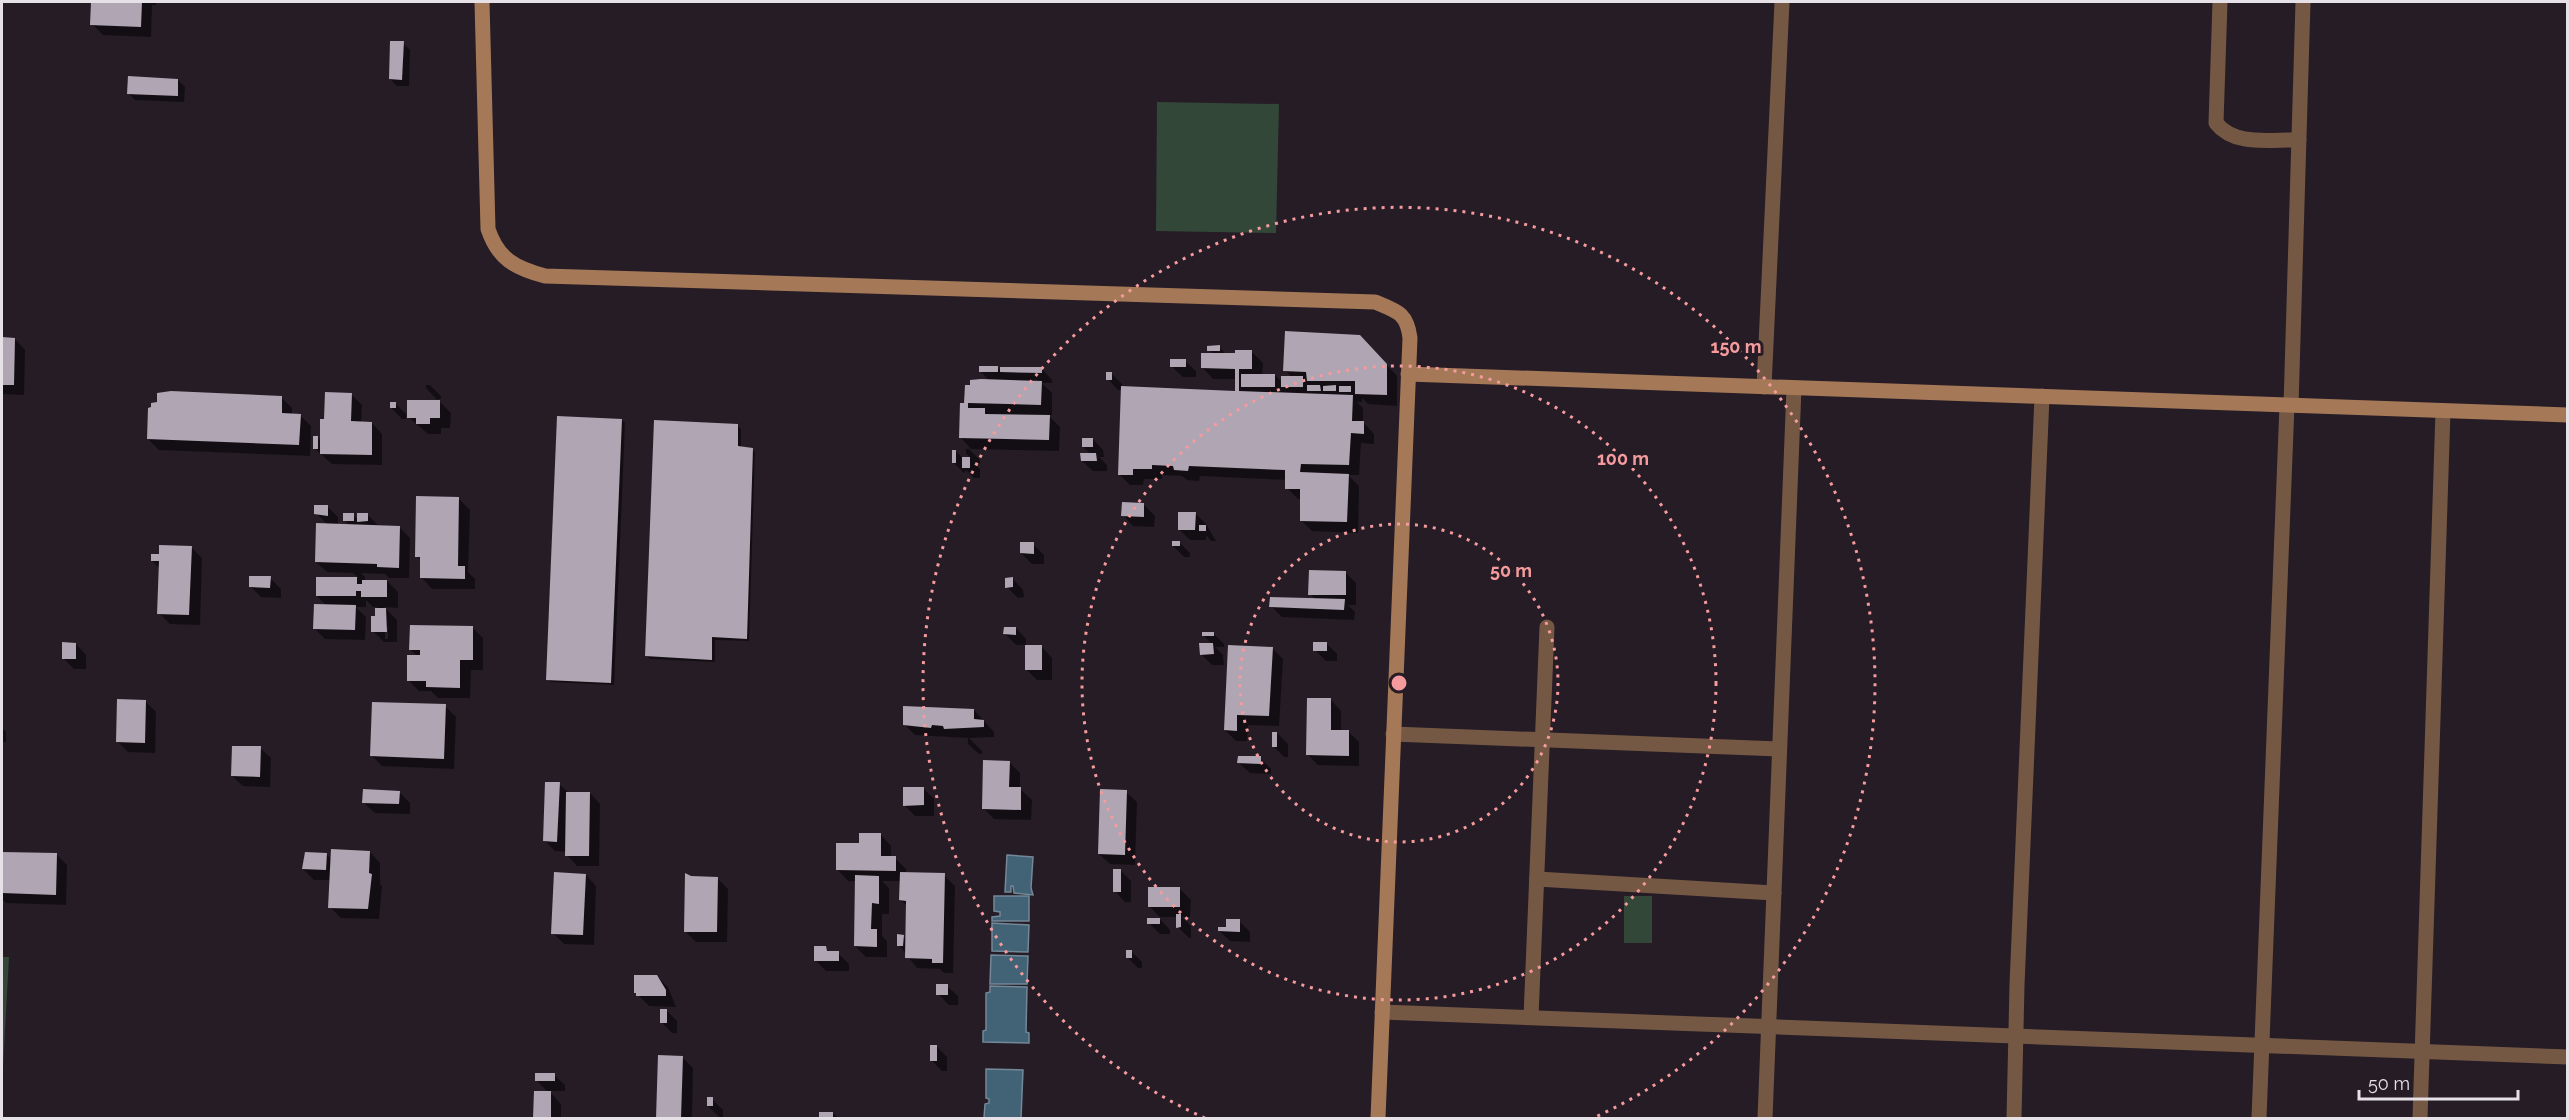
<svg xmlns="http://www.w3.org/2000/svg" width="2569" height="1120" viewBox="0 0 2569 1120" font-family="Raleway,sans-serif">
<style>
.green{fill:#334738}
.water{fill:#426376;stroke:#738898;stroke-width:1.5}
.shadow{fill:#0007;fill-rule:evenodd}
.building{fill:#b0a5b3}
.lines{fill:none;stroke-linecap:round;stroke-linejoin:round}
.street{stroke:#755844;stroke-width:15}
.secondary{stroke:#a57857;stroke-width:15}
.ring{fill:none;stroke:#f59b9d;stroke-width:3;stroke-dasharray:3 6}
.centre{fill:#f59b9d;stroke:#251c26;stroke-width:3}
.ring-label{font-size:18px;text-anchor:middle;font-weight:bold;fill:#f59b9d;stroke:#251c26;stroke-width:6;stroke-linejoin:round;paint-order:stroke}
</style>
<rect width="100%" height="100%" fill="#251c26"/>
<g class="green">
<polygon points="1157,102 1279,104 1276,233 1156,231"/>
<rect x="1624" y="896" width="28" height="47"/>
<polygon points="2,957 9,957 3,1067 2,1067"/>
</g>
<g class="water">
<polygon points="1007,855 1033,857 1031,888 1033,895 1014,893 1013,886 1011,886 1011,892 1005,892"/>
<polygon points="994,896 1029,896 1029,921 992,921 992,917 1000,916 1000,912 994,911"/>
<polygon points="992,923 1029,925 1028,952 992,951"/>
<polygon points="991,955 1028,956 1027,984 990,984"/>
<polygon points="990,986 1027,987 1026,1032 1029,1033 1029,1043 983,1042 983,1031 986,1030 986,993 990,992"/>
<polygon points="986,1069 1023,1070 1021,1118 984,1118 985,1104 989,1103 989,1099 986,1098"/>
</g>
<g class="shadow">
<polygon points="93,2 156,2 156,5 152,5 151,37 103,35 92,24"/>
<polygon points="403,43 410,50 409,86 397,86 390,79"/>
<polygon points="178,80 185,87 184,102 135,100 128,93"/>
<polygon points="2,339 15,339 25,350 24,395 2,394"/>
<polygon points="1219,347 1227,355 1252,352 1263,363 1262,375 1275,375 1283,383 1292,378 1285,370 1371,348 1397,376 1397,406 1368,404 1362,398 1362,402 1357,402 1363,408 1363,422 1374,434 1374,444 1361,443 1359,475 1348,475 1359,486 1358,533 1312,531 1301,520 1301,499 1298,499 1287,488 1287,480 1200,476 1199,481 1187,480 1182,476 1162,475 1162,479 1144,479 1143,485 1130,485 1119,474 1123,390 1118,390 1108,379 1111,373 1122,384 1122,387 1236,392 1236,379 1213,379 1203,368 1213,354 1209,350"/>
<polygon points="1185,361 1196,371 1196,377 1183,377 1172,367"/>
<polygon points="997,367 1002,372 1002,368 1042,369 1052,380 1052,383 1042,383 1052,393 1052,415 1048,415 1060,427 1059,451 971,449 961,438 966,405 991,382 980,371"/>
<polygon points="426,385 430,385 441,396 441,399 437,399 451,413 450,428 441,428 441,434 428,434 406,415 406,419 402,419 391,408 395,403 408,416 439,402 426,388"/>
<polygon points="351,394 362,405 361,423 372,423 382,434 382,465 332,464 314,448 317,437 321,442 326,420"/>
<polygon points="281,397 292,408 292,415 300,415 311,426 310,456 159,450 148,439 152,409"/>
<polygon points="622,420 625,423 614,685 551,682 548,679"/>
<polygon points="738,426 741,429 741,448 752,449 755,452 749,641 715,640 715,662 650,659 647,656"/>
<polygon points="1093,439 1103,450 1104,457 1099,457 1107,465 1107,471 1093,471 1082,461 1091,454 1083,447"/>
<polygon points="966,449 969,449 980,460 980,464 974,464 980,469 980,478 974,478 966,470 964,473 953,462 956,451 963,459 971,459 966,453"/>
<polygon points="459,499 470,510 468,572 475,579 475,589 432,589 422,578 422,561 417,556"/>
<polygon points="1144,505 1155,516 1154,527 1133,526 1123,515"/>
<path d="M327,506L338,517V525L350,526L345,521L353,515L359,521L367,514L378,525L399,527L410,538L409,578H389L385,574L361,573L365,577V581H387L398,592V608L384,607L397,620V642H384L373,631L377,607H373L366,600V607H355L366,617L365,640L325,639L314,628L327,606L317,596V578H359L353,573L327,572L316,562L328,525L316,513ZM385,627H388V639H385Z"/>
<polygon points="1195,513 1206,524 1216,541 1211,541 1206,535 1206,540 1190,540 1179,529"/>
<polygon points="1180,543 1190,553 1190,557 1184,557 1173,546"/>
<polygon points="1033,544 1044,555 1044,564 1032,564 1021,553"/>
<polygon points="191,547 202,558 200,625 170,624 159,613 160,569 152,561"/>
<polygon points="1345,572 1356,583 1356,605 1348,605 1355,612 1354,620 1282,617 1271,606 1316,600 1310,594"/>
<polygon points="270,578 281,589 281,598 261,597 251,587"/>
<polygon points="1013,579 1023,590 1024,597 1018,598 1007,587"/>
<polygon points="472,627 483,638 483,670 471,670 470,698 438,698 431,691 419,691 408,680 418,657 411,650"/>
<polygon points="1016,628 1026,639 1026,645 1016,645 1005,634"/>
<polygon points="1213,633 1224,644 1224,647 1215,647 1223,655 1224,665 1212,665 1201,654 1212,644 1204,636"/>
<polygon points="1326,643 1337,654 1337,661 1326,661 1315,650"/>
<polygon points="76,644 86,655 86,669 74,669 63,658"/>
<polygon points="1042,647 1052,658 1052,680 1037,680 1026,669"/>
<polygon points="1272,648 1283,659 1279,726 1248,725 1247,741 1236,741 1225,730"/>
<polygon points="1331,700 1341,711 1341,731 1349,732 1359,742 1359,766 1318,765 1307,754"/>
<polygon points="146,702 156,712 155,753 128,752 117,741"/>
<polygon points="445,706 456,717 454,769 382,766 371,755"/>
<polygon points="974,710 994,732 994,737 969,738 982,751 982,754 979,754 968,744 968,738 915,735 904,724"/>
<polygon points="2,728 6,732 6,742 2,742"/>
<polygon points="1277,733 1288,744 1288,757 1284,757 1273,746"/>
<polygon points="260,748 271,758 270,787 243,786 232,776"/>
<polygon points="1260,758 1271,769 1271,774 1250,773 1239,763"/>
<polygon points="1009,762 1020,773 1020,789 1032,800 1031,820 994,819 983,808"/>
<polygon points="559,784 569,793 590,793 600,804 599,866 577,866 567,855 567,852 555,851 545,841"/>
<polygon points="923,788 934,799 934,816 915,816 904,805"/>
<polygon points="399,792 410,803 410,814 375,813 364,803"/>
<polygon points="1126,792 1137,802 1135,865 1110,864 1099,854"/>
<polygon points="881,835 891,846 891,858 895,858 906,869 906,874 944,875 955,886 953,973 944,973 940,969 917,968 899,945 903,936 907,940 907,906 901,900 901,881 882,881 889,888 889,914 882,914 882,936 887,941 887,957 866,957 855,946 856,881 848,881 838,870 860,845"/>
<polygon points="370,852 380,863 380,884 382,886 379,919 341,918 330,907 331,880 314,880 303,869 326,854 332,860"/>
<polygon points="2,853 56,854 67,865 66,905 6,903 2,899"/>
<polygon points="1120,870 1131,881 1131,902 1125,902 1115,891"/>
<polygon points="586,875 596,886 594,945 564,944 553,933"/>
<polygon points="691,878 717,878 728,889 727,942 696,942 685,931"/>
<polygon points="1180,889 1191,900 1190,917 1182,917 1191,926 1191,938 1189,938 1178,927 1178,917 1160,917 1149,906"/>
<polygon points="1160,919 1170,930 1170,934 1160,934 1149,923"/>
<polygon points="1239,921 1250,932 1250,942 1230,941 1219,931"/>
<polygon points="825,948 830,953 838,953 849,964 849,971 826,971 815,960"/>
<polygon points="1131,951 1142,962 1142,968 1138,968 1127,957"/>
<polygon points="657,976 668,987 676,1007 649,1006 638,995"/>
<polygon points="947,986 958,996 958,1005 949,1005 938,994"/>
<polygon points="666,1010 677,1021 677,1033 672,1033 661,1022"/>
<polygon points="936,1046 947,1057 947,1071 942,1071 931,1060"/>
<polygon points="659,1057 682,1057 693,1068 692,1118 658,1118"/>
<polygon points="554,1075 565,1085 565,1091 549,1091 561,1104 561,1118 535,1118 535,1093 549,1093 537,1081"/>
<polygon points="712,1099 723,1110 723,1117 719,1117 708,1106"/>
<polygon points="820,1113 833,1113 838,1118 820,1118"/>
</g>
<g class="building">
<polygon points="91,2 142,2 141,27 90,25"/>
<polygon points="390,41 404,41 402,80 389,79"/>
<polygon points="128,76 178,79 178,96 127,94"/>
<polygon points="1285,331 1360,335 1387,364 1387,395 1355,394 1355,381 1307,381 1306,372 1283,371"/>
<polygon points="2,337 15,338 14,385 2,385"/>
<polygon points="1220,345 1220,351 1207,351 1207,346"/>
<polygon points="1235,350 1252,350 1252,369 1239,369 1239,391 1353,395 1352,421 1364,421 1364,434 1351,433 1349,465 1301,464 1300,472 1349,474 1347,522 1300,521 1300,489 1285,489 1285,470 1189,466 1188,471 1174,470 1173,466 1152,465 1152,469 1133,469 1133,475 1118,475 1121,386 1235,391 1235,369 1201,368 1201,353 1235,353"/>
<rect x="1170" y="359" width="16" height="8"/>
<rect x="979" y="366" width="19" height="6"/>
<polygon points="1000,367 1042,367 1042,373 1000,372"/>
<rect x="1106" y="372" width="6" height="8"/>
<rect x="1241" y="374" width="34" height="13"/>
<rect x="1281" y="376" width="22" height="11"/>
<polygon points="981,379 1042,381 1041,405 968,403 968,408 985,408 985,414 1050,415 1049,440 959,438 960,403 964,403 965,385 970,385 970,380"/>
<polygon points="1307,385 1320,385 1321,391 1307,391"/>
<polygon points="1336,385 1336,391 1323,391 1323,386"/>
<rect x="1339" y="386" width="12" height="6"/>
<polygon points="171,391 282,396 282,413 301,414 299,445 147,439 148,408 151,407 151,403 157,402 157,393"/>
<polygon points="325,392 352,393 351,421 372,422 372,455 320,454 320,419 324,419"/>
<polygon points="407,400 440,400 440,418 430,418 430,424 416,424 416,418 407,418"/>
<rect x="390" y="402" width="6" height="6"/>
<polygon points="557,416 622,419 611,683 546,680"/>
<polygon points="654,420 738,424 738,446 753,448 747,639 712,637 712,660 645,656"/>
<rect x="313" y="436" width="5" height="13"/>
<rect x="1082" y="438" width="11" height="9"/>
<rect x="952" y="450" width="4" height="13"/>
<polygon points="1080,453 1096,453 1097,461 1081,461"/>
<rect x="962" y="457" width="8" height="11"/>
<polygon points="416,496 459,497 458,566 465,566 465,579 420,578 420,557 415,557"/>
<polygon points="1122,502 1144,503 1144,517 1121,516"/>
<polygon points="314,505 328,505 328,516 314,514"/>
<polygon points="1178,512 1196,512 1195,530 1178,530"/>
<rect x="343" y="513" width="11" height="8"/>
<polygon points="357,513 368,513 368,521 357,522"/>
<polygon points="316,523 400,526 399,568 377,567 377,564 315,562"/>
<rect x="1199" y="525" width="7" height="6"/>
<rect x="1172" y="541" width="8" height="5"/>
<polygon points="1020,542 1034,542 1034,554 1020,553"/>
<polygon points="159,545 192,546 189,615 157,614 159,561 151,561 151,554 159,554"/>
<polygon points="1309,570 1346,571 1346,595 1308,595"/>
<polygon points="249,576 271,576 270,588 249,587"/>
<polygon points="316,577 357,577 357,584 362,584 362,580 387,580 387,597 361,597 361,591 356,591 356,596 316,596"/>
<polygon points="1013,577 1013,587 1005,588 1005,578"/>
<polygon points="1270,597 1345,599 1344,610 1269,607"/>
<polygon points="314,604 356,605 355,630 313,629"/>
<polygon points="375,608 386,608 387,632 371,632 371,616 375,616"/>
<polygon points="410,625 473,626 473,660 460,660 460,688 426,687 426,681 407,681 407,655 420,655 420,650 409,650"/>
<polygon points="1004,627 1016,627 1016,635 1003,634"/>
<rect x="1202" y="632" width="12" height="4"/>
<polygon points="62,642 76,643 76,659 62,659"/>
<rect x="1313" y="642" width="14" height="9"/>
<polygon points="1199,643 1213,643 1214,654 1200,655"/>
<rect x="1025" y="645" width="17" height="25"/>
<polygon points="1228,645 1273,647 1269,716 1237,715 1237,731 1224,730"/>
<polygon points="1307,698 1331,698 1331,730 1349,730 1349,756 1306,755"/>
<polygon points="117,699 146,700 145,743 116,742"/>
<polygon points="372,702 446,704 444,759 370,756"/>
<polygon points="903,706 974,709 974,719 984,720 984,727 944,729 943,726 932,725 931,728 903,725"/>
<rect x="1272" y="732" width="5" height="15"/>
<polygon points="232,746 261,746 260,777 231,776"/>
<polygon points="1238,756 1261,756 1261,764 1237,763"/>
<polygon points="983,760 1010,761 1009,787 1021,787 1021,810 982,809"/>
<polygon points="545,782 560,782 557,842 543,841"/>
<polygon points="903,787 924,787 924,805 903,806"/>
<polygon points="363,789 400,791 399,804 362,803"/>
<polygon points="1100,789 1127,790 1125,855 1098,854"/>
<polygon points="566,792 590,792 589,856 565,856"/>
<polygon points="859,833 881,833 881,856 896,856 896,871 836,870 836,843 859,843"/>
<polygon points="331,849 370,851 369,873 372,874 368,909 328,908"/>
<polygon points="2,852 57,853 56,895 2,893"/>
<polygon points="305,852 327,853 326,870 302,869"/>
<rect x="1113" y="869" width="8" height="23"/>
<polygon points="554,872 586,874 583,935 551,934"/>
<polygon points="900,872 945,873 943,963 932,963 932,959 905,958 906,901 899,900"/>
<polygon points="685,873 691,876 718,877 717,932 684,932"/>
<polygon points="855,875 879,876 879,904 872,903 871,929 877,929 877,947 854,946"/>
<rect x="1148" y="887" width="32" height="20"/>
<polygon points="1176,914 1181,914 1181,927 1176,928"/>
<rect x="1147" y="918" width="13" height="6"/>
<polygon points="1226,919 1240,919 1240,932 1218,931 1218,927 1226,927"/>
<polygon points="897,934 904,935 903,946 897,946"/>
<polygon points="814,946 826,946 827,951 839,951 839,961 814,961"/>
<rect x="1126" y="950" width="6" height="8"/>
<polygon points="634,975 657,975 666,990 666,996 636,996 636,993 634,993"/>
<rect x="936" y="984" width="12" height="11"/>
<rect x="660" y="1009" width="7" height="14"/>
<rect x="930" y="1045" width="7" height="16"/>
<polygon points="658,1055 683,1056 681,1118 656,1118"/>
<rect x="535" y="1073" width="20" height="8"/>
<polygon points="534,1091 551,1091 551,1118 533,1118"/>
<rect x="707" y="1097" width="6" height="9"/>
<rect x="819" y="1112" width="14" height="6"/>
</g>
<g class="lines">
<g class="street">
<path d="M2220,2L2216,123C2235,147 2271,139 2299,140"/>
<polyline points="1764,387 1782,2"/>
<polyline points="2291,406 2303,2"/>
<polyline points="1393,734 1779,749"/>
<polyline points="1537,879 1774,893"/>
<path d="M1382,1012C1777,1025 2172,1045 2568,1057"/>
<polyline points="1531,1017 1547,627"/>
<polyline points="1765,1118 1794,388"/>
<polyline points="2014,1118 2017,985 2042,396"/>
<polyline points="2259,1118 2287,405"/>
<polyline points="2420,1118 2443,411"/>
</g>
<g class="secondary">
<path d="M482,2L488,229C498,259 515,268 545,276L1375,302C1397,311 1407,313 1410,338L1378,1118"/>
<polyline points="1408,374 2568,415"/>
</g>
</g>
<g class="ring">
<circle cx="1399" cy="683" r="159"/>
<circle cx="1399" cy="683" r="317"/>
<path d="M1205 1118A476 476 0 1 1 1593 1118"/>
</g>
<circle cx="1399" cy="683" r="9" class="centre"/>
<g class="ring-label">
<text x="1736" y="353">150 m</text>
<text x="1623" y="465">100 m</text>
<text x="1511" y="577">50 m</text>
</g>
<rect width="2569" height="1120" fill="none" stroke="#e6e0e7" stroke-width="6"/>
<path d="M2359 1090v9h159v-9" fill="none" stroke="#e6e0e7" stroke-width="3"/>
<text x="2368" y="1090" font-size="18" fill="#e6e0e7" stroke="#251c26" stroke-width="4.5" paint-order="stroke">50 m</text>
</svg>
